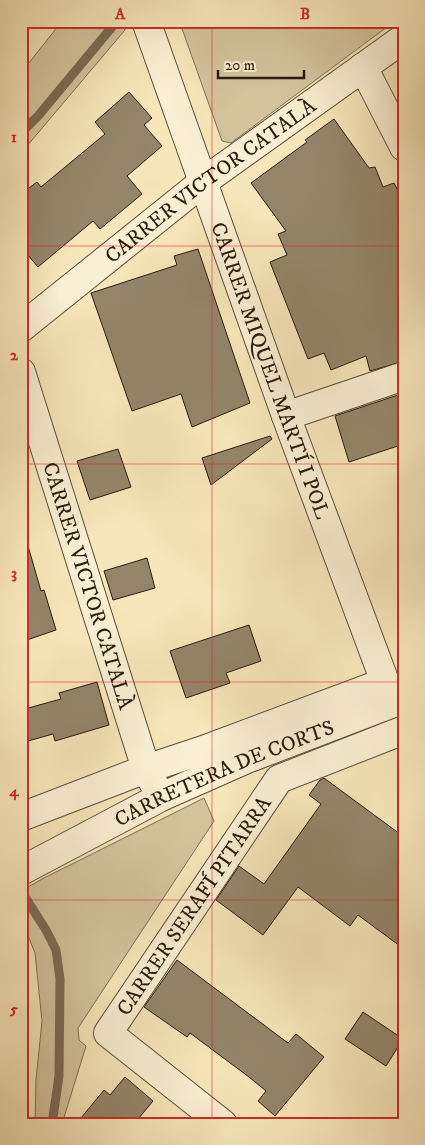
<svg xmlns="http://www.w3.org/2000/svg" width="425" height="1145" viewBox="0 0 425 1145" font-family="'IM FELL DW Pica',serif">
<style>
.green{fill:#d4c39c;stroke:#7e6f56}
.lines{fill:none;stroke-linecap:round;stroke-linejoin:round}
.stream{stroke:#7b6b54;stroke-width:9}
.building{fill:#948568;stroke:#291b11}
.minor-casing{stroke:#5c4e3b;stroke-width:30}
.minor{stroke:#faefd2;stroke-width:28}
.grid{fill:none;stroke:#d62828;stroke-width:1;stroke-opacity:0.55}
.labels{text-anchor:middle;stroke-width:4.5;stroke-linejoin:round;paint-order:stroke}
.street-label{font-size:21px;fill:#291b11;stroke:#faefd2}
.neatline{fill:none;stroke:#d62828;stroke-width:2}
.grid-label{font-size:16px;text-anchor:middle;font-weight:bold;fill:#d62828}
</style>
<rect width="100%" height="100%" fill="#f7e6b9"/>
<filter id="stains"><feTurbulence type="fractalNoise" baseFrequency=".004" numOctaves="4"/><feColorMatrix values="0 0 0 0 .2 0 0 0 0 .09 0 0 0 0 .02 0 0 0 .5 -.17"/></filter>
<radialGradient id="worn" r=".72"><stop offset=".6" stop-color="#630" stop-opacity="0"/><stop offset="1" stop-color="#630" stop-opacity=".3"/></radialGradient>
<g class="green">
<polygon points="62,21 122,21 125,30 21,153 21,73"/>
<polygon points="181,21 395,21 231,143 222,141 180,23"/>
<polygon points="204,798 214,821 78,1028 79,1040 86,1046 62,1124 35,1124 36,1080 42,1021 35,953 21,919 21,891 44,878"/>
</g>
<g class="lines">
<g class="stream">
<polyline points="21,133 38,116 117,21"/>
<polyline points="23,894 46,930 56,950 60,979 59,1076 52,1124"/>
</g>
</g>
<g class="building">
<polygon points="129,92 152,118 144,125 162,146 127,176 142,194 100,229 93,221 38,267 21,247 21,194 37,182 41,187 105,134 95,122"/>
<polygon points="334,119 369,168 375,167 383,187 394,183 404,202 404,361 370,371 366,356 331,370 324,353 308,359 270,262 287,255 278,234 286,231 251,183 307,142 305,140"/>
<polygon points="198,249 250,403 192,427 181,394 132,411 91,293 177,265 174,256"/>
<polygon points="404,393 404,444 349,462 335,416"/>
<polygon points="270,436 272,439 211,485 202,458"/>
<polygon points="118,449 131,487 90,500 77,461"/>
<polygon points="28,546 41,591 44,590 56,630 21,642 21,547"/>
<polygon points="147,558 155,588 113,600 104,571"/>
<polygon points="249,625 261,661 226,673 230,683 186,698 170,651"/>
<polygon points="97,682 109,725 55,741 53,734 21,743 21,710 61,699 59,693"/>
<polygon points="324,778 404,837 404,949 358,915 350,926 298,887 263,935 216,900 239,866 264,884 321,804 309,795 320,780"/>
<polygon points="177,960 288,1043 296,1034 324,1057 275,1116 258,1101 266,1091 249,1077 190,1033 187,1037 144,1007"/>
<polygon points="363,1012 403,1039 386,1066 345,1039"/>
<polygon points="125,1077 153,1101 134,1124 76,1124 104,1090 110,1095"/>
</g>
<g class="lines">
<g class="minor-casing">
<g id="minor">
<path id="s1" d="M146,21L286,416L385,682L394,703"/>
<polyline points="363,67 404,147"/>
<path id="s2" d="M21,328L203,182L404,38"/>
<path id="s3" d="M21,372L146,769L161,797"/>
<polyline points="286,416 404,376"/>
<polyline points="21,817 146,769 203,750 385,682"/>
<path id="s4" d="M21,871L161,797L247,759L404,699"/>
<path id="s5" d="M223,1124L108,1033L279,779L404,730"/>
</g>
</g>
<use href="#minor" class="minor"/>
</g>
<path class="grid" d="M212,21V1124M21,246H404M21,464H404M21,682H404M21,900H404"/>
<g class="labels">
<g class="street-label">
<text dy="7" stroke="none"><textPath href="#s2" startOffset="240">CARRER VICTOR CATALÀ</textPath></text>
<text dy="7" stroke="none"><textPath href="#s1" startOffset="371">CARRER MIQUEL MARTÍ I POL</textPath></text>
<text dy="7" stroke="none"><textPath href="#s3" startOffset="224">CARRER VICTOR CATALÀ</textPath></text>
<text dy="7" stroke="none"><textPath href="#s4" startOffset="226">CARRETERA DE CORTS</textPath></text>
<text dy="7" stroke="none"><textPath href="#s5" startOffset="300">CARRER SERAFÍ PITARRA</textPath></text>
</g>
</g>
<rect width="425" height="1145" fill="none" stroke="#f7e6b9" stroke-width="55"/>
<path d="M218 70v8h86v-8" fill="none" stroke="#291b11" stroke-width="2.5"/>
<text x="225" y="70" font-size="15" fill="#291b11" stroke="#faefd2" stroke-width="4" paint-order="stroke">20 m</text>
<rect x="28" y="28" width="370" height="1090" class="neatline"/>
<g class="grid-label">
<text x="120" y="19">A</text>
<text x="305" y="19">B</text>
<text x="14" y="142">1</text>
<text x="14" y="360">2</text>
<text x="14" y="578">3</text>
<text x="14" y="796">4</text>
<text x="14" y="1014">5</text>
</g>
<rect width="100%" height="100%" filter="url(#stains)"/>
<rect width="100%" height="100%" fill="url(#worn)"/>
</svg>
